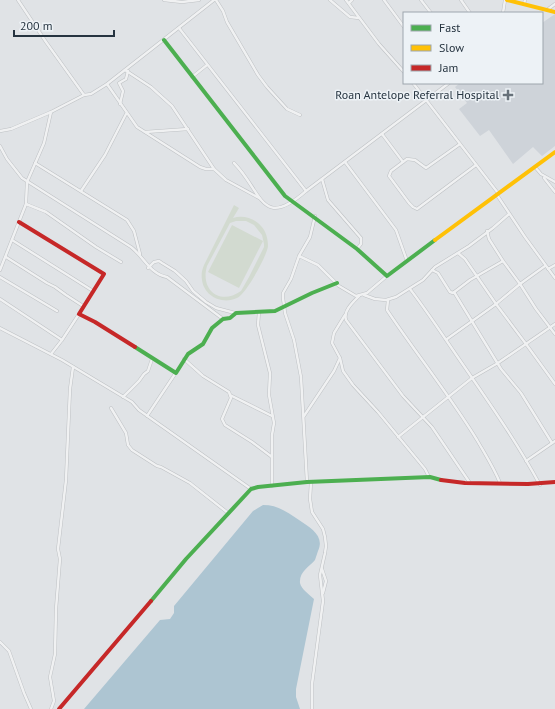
<svg xmlns="http://www.w3.org/2000/svg" width="555" height="709" viewBox="0 0 555 709" font-family="'PT Sans',sans-serif">
<style>
.built{fill:#ced3d9}
.green{fill:#d2dad0;fill-rule:evenodd}
.water{fill:#adc5d2}
.lines{fill:none;stroke-linecap:round;stroke-linejoin:round}
.street-casing{stroke:#bec1c4;stroke-width:3.5}
.street{stroke:#f0f1f2;stroke-width:2.5}
.fast{stroke:#4caf50;stroke-width:4}
.slow{stroke:#ffc107;stroke-width:4}
.jam{stroke:#c62828;stroke-width:4}
.poi-dot{fill:#67717a;stroke:#edf2f6;stroke-width:1.5}
.labels{text-anchor:middle;stroke-width:3;stroke-linejoin:round;paint-order:stroke}
.poi-label{font-size:12px;fill:#263440;stroke:#edf2f6;text-anchor:end}
</style>
<rect width="100%" height="100%" fill="#e0e3e6"/>
<polygon class="built" points="555,14 555,146 542,156 533,147 513,164 489,130 480,136 459,109 467,103 455,87 460,83 542,83 542,23"/>
<g class="green">
<path d="M234,205L239,208L233,218C243,215 254,218 261,226C266,231 268,239 268,246C267,256 246,294 237,298C222,305 204,296 202,280C201,274 202,270 204,265ZM236,221H246L254,225L262,235L264,244V247L249,277L241,291C220,306 200,290 207,266L230,223Z"/>
<polygon points="232,225 263,241 239,288 208,272"/>
</g>
<path class="water" d="M263,505C278,505 287,512 299,520C311,528 325,536 318,551C317,554 316,557 315,560C309,567 299,572 300,583C301,589 310,595 314,599L296,689V697L300,709H84L160,620L170,619L174,613V606L253,511Z"/>
<g class="lines">
<g class="street-casing">
<g id="street">
<polyline points="18,0 46,42 84,95"/>
<polyline points="164,0 182,2 199,0"/>
<polyline points="216,0 223,11 227,22 258,75 267,87 287,109 300,115"/>
<polyline points="330,0 350,17 359,18"/>
<polyline points="346,0 379,44 404,72"/>
<polyline points="384,0 404,27"/>
<polyline points="421,0 431,13"/>
<polyline points="461,0 470,13"/>
<polyline points="349,3 352,0"/>
<polyline points="524,4 525,0"/>
<polyline points="547,10 555,4"/>
<polyline points="503,13 505,0"/>
<polyline points="179,28 306,191"/>
<polyline points="125,70 151,87 172,106 214,169 226,180 259,198"/>
<polyline points="192,77 207,65"/>
<polyline points="413,83 498,193"/>
<polyline points="107,84 137,127 200,167 206,169 214,169"/>
<polyline points="120,104 123,91 119,83 126,79 128,71"/>
<polyline points="0,131 11,129 51,112 84,95 91,94 107,84 214,0"/>
<polyline points="145,132 188,129"/>
<polyline points="382,134 403,162"/>
<polyline points="460,144 426,168 415,160 407,159 391,171 389,176 409,203 413,207 417,209 476,165"/>
<path d="M0,146L7,159L22,178L131,247C144,257 150,274 167,277L223,319"/>
<polyline points="345,162 396,230 407,261"/>
<polyline points="35,163 127,220 134,231 140,254"/>
<path d="M234,163C262,191 261,231 306,191L449,83"/>
<polyline points="535,167 541,174 555,182"/>
<polyline points="544,178 555,192"/>
<polyline points="322,179 328,200 361,238 361,244 357,249"/>
<polyline points="81,191 105,155 126,114"/>
<polyline points="497,195 525,237 555,278"/>
<polyline points="26,204 46,212 96,247 121,262"/>
<polyline points="487,231 489,239 503,261"/>
<polyline points="12,240 93,291"/>
<polyline points="458,253 465,259 496,304 526,344 555,384"/>
<polyline points="299,256 310,237 315,216"/>
<polyline points="6,257 47,283 55,287 66,295 83,306"/>
<polyline points="148,268 154,262 159,261 162,263 175,271 186,281 193,291 206,302 216,308 235,313"/>
<polyline points="548,269 555,265"/>
<polyline points="0,270 26,204 27,182 44,143 51,112"/>
<polyline points="432,270 438,273 450,292 453,293 470,280 503,261 520,284 545,266"/>
<polyline points="0,277 57,311"/>
<path d="M410,289C430,315 447,342 466,369C492,407 518,444 540,485"/>
<polyline points="454,292 501,369 521,393 552,443"/>
<polyline points="364,295 375,299 386,300 396,297 423,280 435,267 469,246 493,228 509,214"/>
<path d="M359,296C353,302 343,311 346,320L403,396L432,427L470,483"/>
<polyline points="0,299 62,340"/>
<path d="M388,300L387,310L389,313C418,356 450,396 477,440C485,454 494,468 500,483"/>
<polyline points="259,312 258,325 270,373 269,395 274,423 272,435 272,486"/>
<polyline points="0,328 62,360 132,402 139,410 251,489"/>
<polyline points="447,339 496,304 520,284 536,309 555,334"/>
<polyline points="51,354 62,340 79,314"/>
<polyline points="340,358 343,371 353,385 378,412 425,469 429,477"/>
<polyline points="184,359 203,376 229,392 231,398 222,419 225,425 252,442 272,457"/>
<polyline points="230,395 272,416"/>
<polyline points="123,397 139,381 144,374 148,371 152,359"/>
<polyline points="111,408 126,433 128,445 132,450 157,466 161,467 190,483 228,513"/>
<polyline points="147,416 175,374"/>
<polyline points="304,416 334,371 340,358 332,343 334,333 345,315"/>
<polyline points="398,437 472,378 498,363 555,324"/>
<polyline points="526,461 555,441"/>
<polyline points="307,482 301,377 294,340 285,313 283,298 283,293 291,279 299,256 318,265 339,286 356,296 367,293 387,276"/>
<polyline points="311,482 310,499 312,512 323,529 325,537 326,546 325,553 320,575 323,601 312,684 312,709"/>
<polyline points="322,569 326,581 323,593"/>
<polyline points="0,642 9,651 24,693 31,709"/>
<polyline points="51,709 54,701 50,677 55,654 56,609 60,559 58,549 66,480 70,389 73,367"/>
</g>
</g>
<use href="#street" class="street"/>
<g class="fast">
<polyline points="164,40 285,196 357,249 387,276 435,240"/>
<polyline points="135,347 176,373 188,354 203,344 212,328 223,319 230,318 236,313 275,311 312,293 337,283"/>
<polyline points="151,601 186,559 251,489 258,487 307,482 430,477 441,480"/>
</g>
<g class="slow">
<polyline points="507,0 555,12"/>
<polyline points="435,240 555,152"/>
</g>
<g class="jam">
<polyline points="19,222 104,274 79,314 95,322 135,347"/>
<polyline points="441,480 465,483 528,484 555,482"/>
<polyline points="59,709 151,601"/>
</g>
</g>
<path class="poi-dot" d="M506 89h4v4h4v4h-4v4h-4v-4h-4v-4h4z"/>
<g class="labels">
<g class="poi-label">
<text x="499" y="99">Roan Antelope Referral Hospital</text>
</g>
</g>
<rect x="403" y="12" width="140" height="72" fill="#edf2f6" stroke="#9da6ad"/>
<rect x="411" y="25" width="20" height="6" fill="#4caf50" stroke="#9da6ad"/>
<text x="439" y="32" font-size="12" fill="#263440">Fast</text>
<rect x="411" y="45" width="20" height="6" fill="#ffc107" stroke="#9da6ad"/>
<text x="439" y="52" font-size="12" fill="#263440">Slow</text>
<rect x="411" y="65" width="20" height="6" fill="#c62828" stroke="#9da6ad"/>
<text x="439" y="72" font-size="12" fill="#263440">Jam</text>
<path d="M14 30v6h100v-6" fill="none" stroke="#263440" stroke-width="2"/>
<text x="20" y="30" font-size="12" fill="#263440" stroke="#edf2f6" stroke-width="3" paint-order="stroke">200 m</text>
</svg>
